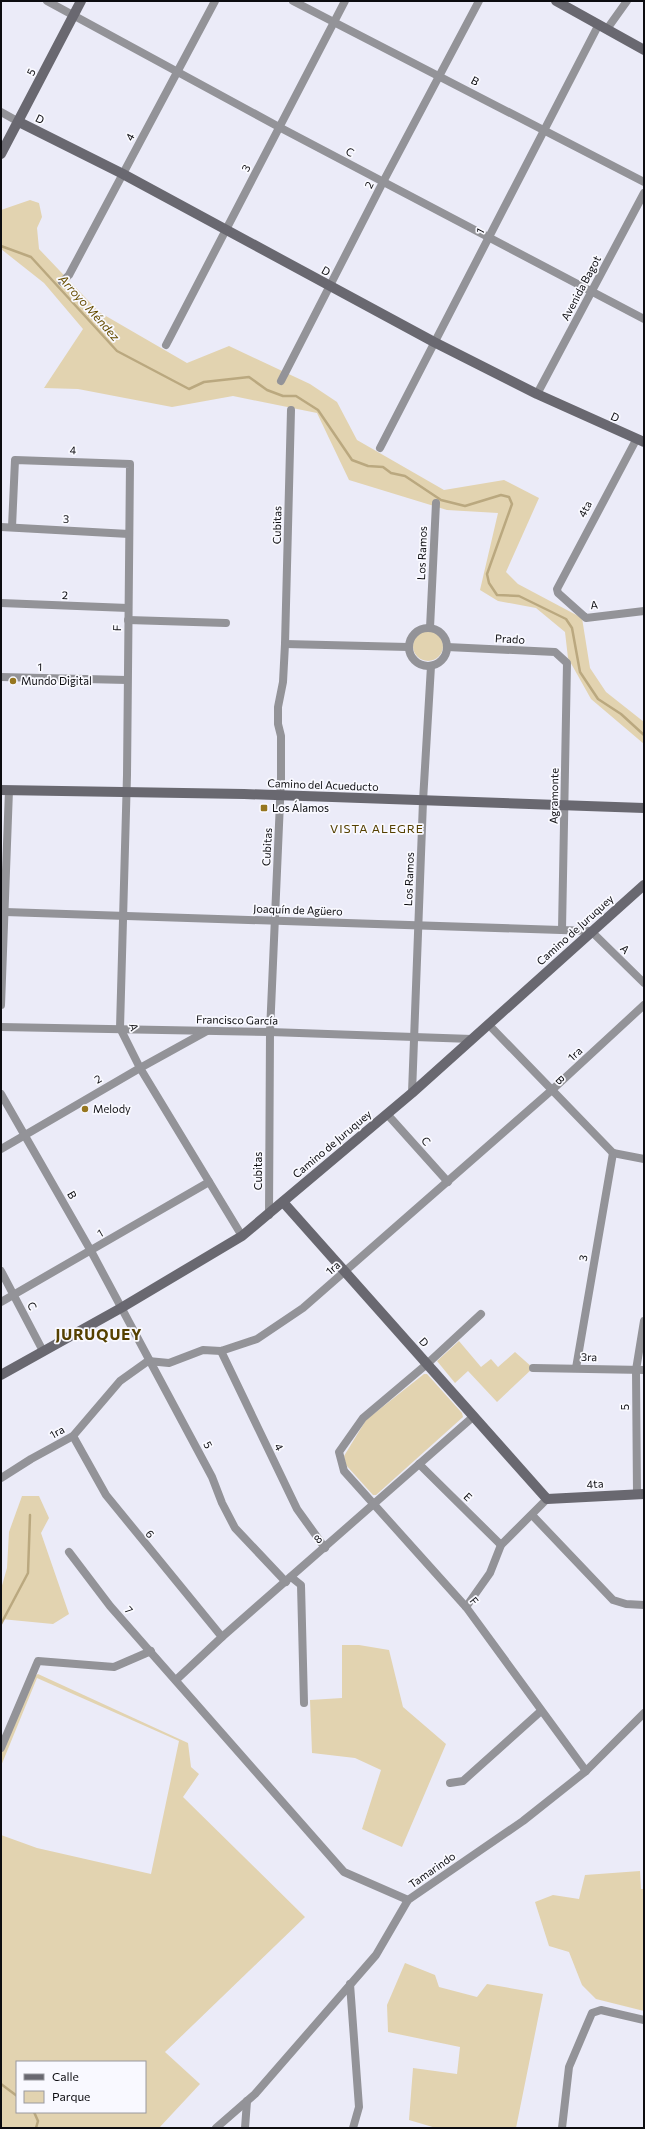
<svg xmlns="http://www.w3.org/2000/svg" width="645" height="2129" viewBox="0 0 645 2129" font-family="Commissioner,sans-serif">
<style>
.green{fill:#e2d3b0;fill-rule:evenodd}
.lines{fill:none;stroke-linecap:round;stroke-linejoin:round}
.stream{stroke:#baa87f;stroke-width:2.5}
.street{stroke:#939398;stroke-width:8}
.secondary{stroke:#696870;stroke-width:10}
.poi-dot{fill:#96761f;stroke:#f9f9ff;stroke-width:1.5}
.labels{text-anchor:middle;stroke-width:3.5;stroke-linejoin:round;paint-order:stroke}
.street-label{font-size:11px;fill:#0c0c10;stroke:#f9f9ff}
.poi-label{font-size:11px;fill:#0c0c10;stroke:#f9f9ff;text-anchor:start}
.water-label{font-size:12px;font-style:italic;fill:#664d00;stroke:#f9f9ff}
.neighbourhood-label{font-size:12px;letter-spacing:1px;fill:#554000;stroke:#f9f9ff}
.district-label{font-size:15px;font-weight:bold;letter-spacing:1px;fill:#554000;stroke:#f9f9ff}
</style>
<rect width="100%" height="100%" fill="#ebebf8"/>
<g class="green">
<polygon points="30,200 39,203 42,217 37,228 39,249 99,312 187,363 229,346 310,384 337,402 357,440 444,490 504,480 539,498 506,572 518,584 582,618 590,668 606,692 644,722 644,744 591,699 568,658 565,632 536,608 498,601 480,590 498,513 447,510 349,480 317,413 233,396 172,407 78,389 44,388 83,329 44,283 1,249 1,210"/>
<circle cx="428" cy="646" r="15"/>
<polygon points="459,1341 481,1367 491,1359 498,1367 515,1352 533,1368 497,1402 468,1371 455,1383 437,1361"/>
<polygon points="424,1374 427,1374 462,1413 463,1417 376,1495 373,1495 346,1465 344,1456 366,1420"/>
<polygon points="22,1496 39,1496 49,1518 41,1533 69,1614 53,1624 1,1619 1,1589 7,1568 9,1532"/>
<polygon points="342,1645 359,1645 389,1650 403,1707 446,1744 402,1847 362,1829 381,1770 355,1758 312,1753 310,1700 342,1698"/>
<path d="M38,1674L188,1743L191,1767L199,1774L183,1797L305,1917L165,2052L200,2084L159,2128H1V1835L37,1848L151,1874L179,1741L37,1678L1,1766V1753L33,1677ZM17,2062H145V2112H17Z"/>
<polygon points="640,1871 641,1889 644,1889 644,2011 596,1999 582,1985 569,1952 549,1946 535,1902 553,1895 579,1899 585,1875"/>
<polygon points="405,1963 435,1975 439,1987 477,1997 487,1984 543,1994 516,2128 436,2128 409,2120 413,2068 457,2074 460,2047 388,2032 387,2005"/>
</g>
<g class="lines">
<g class="stream">
<polyline points="1,246 31,257 117,351 189,389 204,382 249,377 267,390 283,396 296,396 318,410 352,460 368,466 383,467 391,473 405,476 441,500 465,506 501,495 509,497 512,504 487,574 489,583 497,595 519,596 566,619 572,628 580,672 598,699 621,714 644,735"/>
<polyline points="1,1624 28,1573 30,1515"/>
<polyline points="1,2084 17,2096"/>
<polyline points="34,2112 38,2121 36,2128"/>
</g>
<g class="street">
<polyline points="47,1 279,127 644,319"/>
<polyline points="293,1 644,182"/>
<polyline points="607,29 627,1"/>
<polyline points="1,112 19,122"/>
<polyline points="62,282 69,275 215,1"/>
<polyline points="166,345 345,1"/>
<polyline points="281,381 383,182 479,1"/>
<polyline points="537,394 644,193"/>
<polyline points="636,440 557,589 558,593 586,618 644,611"/>
<polyline points="380,448 599,24"/>
<polyline points="1,527 129,534"/>
<polyline points="12,527 15,460 130,464 127,775 120,1028 140,1068 242,1236"/>
<polyline points="1,603 128,608"/>
<polyline points="128,620 226,623"/>
<circle cx="428" cy="647" r="19"/>
<polyline points="430,628 436,503"/>
<polyline points="285,644 408,647"/>
<polyline points="447,647 555,652 567,663 562,930"/>
<polyline points="1,677 127,680"/>
<polyline points="5,912 591,931 644,983"/>
<polyline points="1,1005 9,790"/>
<polyline points="489,1025 613,1153"/>
<polyline points="1,1027 270,1032 472,1039"/>
<polyline points="412,1093 423,801 431,666"/>
<polyline points="1,1094 91,1251 212,1477 222,1503 235,1528 286,1582"/>
<polyline points="387,1114 448,1182"/>
<polyline points="1,1149 140,1068 207,1031"/>
<polyline points="613,1153 644,1159"/>
<polyline points="269,1215 270,1032 281,779 281,736 278,724 278,707 283,682 285,644 291,410"/>
<polyline points="1,1271 43,1351"/>
<polyline points="1,1302 209,1182"/>
<polyline points="481,1314 427,1364 363,1418 339,1452 344,1471 466,1607 586,1771"/>
<polyline points="221,1351 297,1509 325,1548"/>
<polyline points="533,1368 644,1370"/>
<polyline points="576,1368 613,1153"/>
<polyline points="73,1436 106,1495 222,1637"/>
<polyline points="419,1464 501,1545"/>
<polyline points="1,1478 31,1459 73,1436 120,1381 148,1361 169,1363 203,1350 221,1351 257,1339 303,1308 553,1089 644,1005"/>
<polyline points="637,1494 636,1370 644,1321"/>
<polyline points="532,1515 613,1600 626,1604 644,1605"/>
<polyline points="69,1552 110,1606 344,1872 408,1900"/>
<polyline points="291,1577 301,1585 304,1703"/>
<polyline points="466,1607 490,1573 501,1545 547,1499"/>
<polyline points="176,1680 222,1637 474,1416"/>
<polyline points="1,1748 38,1661 114,1667 151,1651"/>
<polyline points="450,1783 463,1781 541,1711"/>
<polyline points="350,1984 359,2107 353,2128"/>
<polyline points="216,2128 255,2094 376,1955 408,1900 523,1821 586,1771 644,1713"/>
<polyline points="245,2128 247,2101"/>
<polyline points="562,2128 569,2067 592,2013 601,2010 644,2020"/>
</g>
<g class="secondary">
<polyline points="556,1 644,50"/>
<polyline points="19,122 123,174 434,342 537,394 644,442"/>
<polyline points="1,154 81,1"/>
<polyline points="1,790 244,794 644,808"/>
<polyline points="283,1202 547,1499 644,1494"/>
<polyline points="1,1375 121,1308 242,1236 412,1093 644,885"/>
</g>
</g>
<g class="poi-dot">
<circle cx="13" cy="681" r="4"/>
<rect x="260" y="804" width="8" height="8" rx="2"/>
<circle cx="85" cy="1109" r="4"/>
</g>
<g class="labels">
<g class="street-label">
<text transform="translate(31 72) rotate(-63)" y="4">5</text>
<text transform="translate(475 81) rotate(28)" y="4">B</text>
<text transform="translate(40 119) rotate(27)" y="4">D</text>
<text transform="translate(130 137) rotate(-62)" y="4">4</text>
<text transform="translate(350 152) rotate(28)" y="4">C</text>
<text transform="translate(246 168) rotate(-62)" y="4">3</text>
<text transform="translate(369 185) rotate(-63)" y="4">2</text>
<text transform="translate(480 231) rotate(-62)" y="4">1</text>
<text transform="translate(326 271) rotate(29)" y="4">D</text>
<text transform="translate(581 288) rotate(-62)" y="4">Avenida Bagot</text>
<text transform="translate(615 417) rotate(25)" y="4">D</text>
<text transform="translate(73 450) rotate(2)" y="4">4</text>
<text transform="translate(585 509) rotate(-63)" y="4">4ta</text>
<text transform="translate(66 519) rotate(3)" y="4">3</text>
<text transform="translate(277 525) rotate(-89)" y="4">Cubitas</text>
<text transform="translate(422 553) rotate(-88)" y="4">Los Ramos</text>
<text transform="translate(65 595) rotate(2)" y="4">2</text>
<text transform="translate(594 605) rotate(-6)" y="4">A</text>
<text transform="translate(117 628) rotate(-89)" y="4">F</text>
<text transform="translate(510 639) rotate(3)" y="4">Prado</text>
<text transform="translate(40 667) rotate(1)" y="4">1</text>
<text transform="translate(323 785) rotate(2)" y="4">Camino del Acueducto</text>
<text transform="translate(554 796) rotate(-89)" y="4">Agramonte</text>
<text transform="translate(267 847) rotate(-87)" y="4">Cubitas</text>
<text transform="translate(409 879) rotate(-88)" y="4">Los Ramos</text>
<text transform="translate(298 910) rotate(2)" y="4">Joaquín de Agüero</text>
<text transform="translate(575 930) rotate(-42)" y="4">Camino de Juruquey</text>
<text transform="translate(625 949) rotate(45)" y="4">A</text>
<text transform="translate(237 1020) rotate(1)" y="4">Francisco García</text>
<text transform="translate(134 1027) rotate(74)" y="4">A</text>
<text transform="translate(575 1054) rotate(-43)" y="4">1ra</text>
<text transform="translate(98 1079) rotate(-30)" y="4">2</text>
<text transform="translate(560 1080) rotate(46)" y="4">B</text>
<text transform="translate(426 1141) rotate(48)" y="4">C</text>
<text transform="translate(332 1144) rotate(-40)" y="4">Camino de Juruquey</text>
<text transform="translate(258 1171) rotate(-90)" y="4">Cubitas</text>
<text transform="translate(72 1195) rotate(61)" y="4">B</text>
<text transform="translate(100 1233) rotate(-30)" y="4">1</text>
<text transform="translate(583 1258) rotate(-80)" y="4">3</text>
<text transform="translate(333 1268) rotate(-41)" y="4">1ra</text>
<text transform="translate(32 1306) rotate(62)" y="4">C</text>
<text transform="translate(424 1342) rotate(48)" y="4">D</text>
<text transform="translate(589 1357) rotate(2)" y="4">3ra</text>
<text transform="translate(625 1407) rotate(-90)" y="4">5</text>
<text transform="translate(57 1432) rotate(-30)" y="4">1ra</text>
<text transform="translate(208 1445) rotate(62)" y="4">5</text>
<text transform="translate(279 1447) rotate(64)" y="4">4</text>
<text transform="translate(595 1484) rotate(-3)" y="4">4ta</text>
<text transform="translate(468 1497) rotate(44)" y="4">E</text>
<text transform="translate(150 1534) rotate(50)" y="4">6</text>
<text transform="translate(318 1539) rotate(-41)" y="4">8</text>
<text transform="translate(474 1601) rotate(51)" y="4">F</text>
<text transform="translate(129 1610) rotate(48)" y="4">7</text>
<text transform="translate(432 1870) rotate(-35)" y="4">Tamarindo</text>
</g>
<g class="poi-label">
<text x="21" y="685">Mundo Digital</text>
<text x="272" y="812">Los Álamos</text>
<text x="93" y="1113">Melody</text>
</g>
<g class="water-label">
<text transform="translate(89 308) rotate(48)" y="4">Arroyo Méndez</text>
</g>
<g class="neighbourhood-label">
<text x="377" y="833">VISTA ALEGRE</text>
</g>
<g class="district-label">
<text x="99" y="1340">JURUQUEY</text>
</g>
</g>
<rect width="645" height="2129" fill="none" stroke="#0c0c10" stroke-width="4"/>
<rect x="16" y="2061" width="130" height="52" fill="#f9f9ff" stroke="#9a9a9f"/>
<rect x="24" y="2074" width="20" height="6" fill="#696870" stroke="#9a9a9f"/>
<text x="52" y="2081" font-size="12" fill="#0c0c10">Calle</text>
<rect x="24" y="2091" width="20" height="12" fill="#e2d3b0" stroke="#9a9a9f"/>
<text x="52" y="2101" font-size="12" fill="#0c0c10">Parque</text>
</svg>
